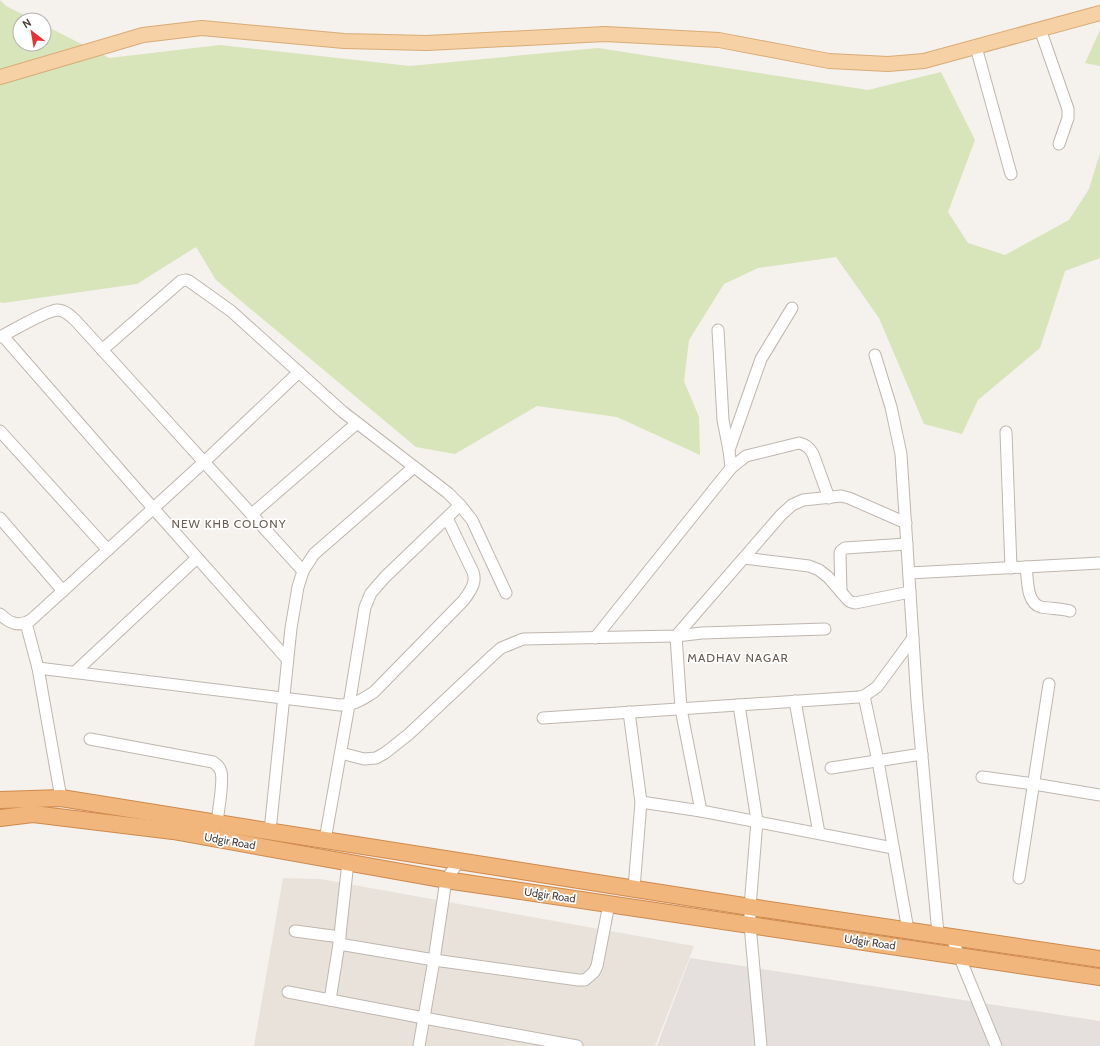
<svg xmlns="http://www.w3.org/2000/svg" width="1100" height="1046" viewBox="0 0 1100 1046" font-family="Cabin,sans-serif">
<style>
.residential{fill:#e8e2db}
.industrial{fill:#e5e0dd}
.green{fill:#d8e4ba}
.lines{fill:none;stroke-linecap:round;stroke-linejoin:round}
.minor-casing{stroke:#bfb7af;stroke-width:13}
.major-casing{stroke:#d9ab76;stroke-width:16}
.highway-casing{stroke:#cf894c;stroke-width:18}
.minor{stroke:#fff;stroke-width:11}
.major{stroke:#f5d1a5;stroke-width:14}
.highway{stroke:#f0b67c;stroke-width:16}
.labels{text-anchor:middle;stroke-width:3.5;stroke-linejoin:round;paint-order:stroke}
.street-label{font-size:11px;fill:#49413a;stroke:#fff}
.neighbourhood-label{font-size:12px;letter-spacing:1px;fill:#6a5d53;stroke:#fff}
</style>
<rect width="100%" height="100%" fill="#f5f1ec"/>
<polygon class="residential" points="283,878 320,879 694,946 655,1046 254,1046"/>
<polygon class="industrial" points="690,958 1100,1021 1100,1046 657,1046"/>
<g class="green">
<polygon points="0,0 6,6 34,20 20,20 20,44 44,44 44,25 109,58 220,45 410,66 598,48 868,90 941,72 975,140 948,212 968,243 1005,255 1069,220 1089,189 1100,153 1100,258 1065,271 1040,348 978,400 962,434 924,424 879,318 836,257 758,268 724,284 689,340 684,381 699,417 700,455 617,417 537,406 455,454 416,447 216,280 196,247 137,284 3,303 0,302"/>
<polygon points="1100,30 1100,66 1085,63"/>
</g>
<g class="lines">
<g class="minor-casing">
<g id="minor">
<polyline points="1040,29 1068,109 1068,118 1059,144"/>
<polyline points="976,47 1011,174"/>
<polyline points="718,330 723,420 729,450"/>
<polyline points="3,336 153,508 287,659"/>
<path d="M0,337C12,331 45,311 57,310C65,310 71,316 76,321L303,571"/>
<polyline points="102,350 181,281 186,280 189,281 231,311 343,412 448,493 460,505 472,520 506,593"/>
<polyline points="875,355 891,407 901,454 917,701 938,934"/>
<polyline points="0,431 108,550"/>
<polyline points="1006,432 1011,568"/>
<polyline points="731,468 729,450 761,359 792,308"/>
<polyline points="252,514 357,423"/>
<polyline points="0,518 63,591"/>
<polyline points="744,558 809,566 819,570 828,577 848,600 851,602 855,603 910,592"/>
<path d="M1026,567C1028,579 1026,603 1041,607C1051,609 1061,608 1070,611"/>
<polyline points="909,573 1100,563"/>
<polyline points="841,592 840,553 841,551 845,548 907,544"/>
<path d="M0,614C10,624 20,627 31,620L204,462L299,372"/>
<polyline points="26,623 38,668 61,798"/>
<path d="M595,638L731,468L746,456L799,443C806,445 809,447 813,454L829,498"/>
<path d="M38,668L340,705C355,705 361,700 374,692L464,600C470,591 477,583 473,572L447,518"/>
<polyline points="75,672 197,558"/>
<polyline points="864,696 878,761 908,930"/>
<polyline points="795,701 819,833"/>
<polyline points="739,705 757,821 750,907 750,925 761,1046"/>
<polyline points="629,712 641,802 634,888"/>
<polyline points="543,718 859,697 864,696 877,687 913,638"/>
<path d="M90,739L213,762C217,765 220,767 221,772C224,781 218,812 217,823"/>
<polyline points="341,753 364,759 376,758 385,753 409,734 492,656 501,648 523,639 676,636 702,633 825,629"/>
<polyline points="831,768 922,754"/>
<polyline points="982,777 1034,784 1100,795"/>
<polyline points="641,802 701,811 893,848"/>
<polyline points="701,811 681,709 676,636 781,515 792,505 803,500 841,496 849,498 906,523"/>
<polyline points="270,831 291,628 298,587 303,571 314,554 414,467"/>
<polyline points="325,840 349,705 365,607 371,593 385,577 460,505"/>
<polyline points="1019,878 1049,684"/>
<polyline points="295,931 340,937"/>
<polyline points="951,936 996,1046"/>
<polyline points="339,944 434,960 578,980 585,980 594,972 597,966 609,904"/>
<polyline points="288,992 424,1018 577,1046"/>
<polyline points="330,1000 339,944 348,862"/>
<polyline points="419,1046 434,960 446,880 459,861"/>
</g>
</g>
<g class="major-casing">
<polyline id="major" points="0,77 143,35 202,28 344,41 427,43 605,34 719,40 829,61 888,64 924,61 1100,13"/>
</g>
<g class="highway-casing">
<g id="highway">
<polyline points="0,800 61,798 217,823 750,907 1100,959"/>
<polyline points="0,818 33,814 173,831 446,880 1100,977"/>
</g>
</g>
<use href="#minor" class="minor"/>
<use href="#major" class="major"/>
<use href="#highway" class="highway"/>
</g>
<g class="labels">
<g class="street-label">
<text transform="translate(230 841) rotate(10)" y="4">Udgir Road</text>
<text transform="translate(550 895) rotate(8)" y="4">Udgir Road</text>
<text transform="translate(870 942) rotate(8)" y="4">Udgir Road</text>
</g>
<g class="neighbourhood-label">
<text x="229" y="528">NEW KHB COLONY</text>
<text x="738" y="662">MADHAV NAGAR</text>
</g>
</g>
<g transform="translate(32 32) rotate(329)"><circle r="19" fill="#ffffff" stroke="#b6b3b0"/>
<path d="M0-3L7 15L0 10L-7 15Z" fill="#e53335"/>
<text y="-6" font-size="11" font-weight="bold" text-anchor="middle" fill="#49413a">N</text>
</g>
</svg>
